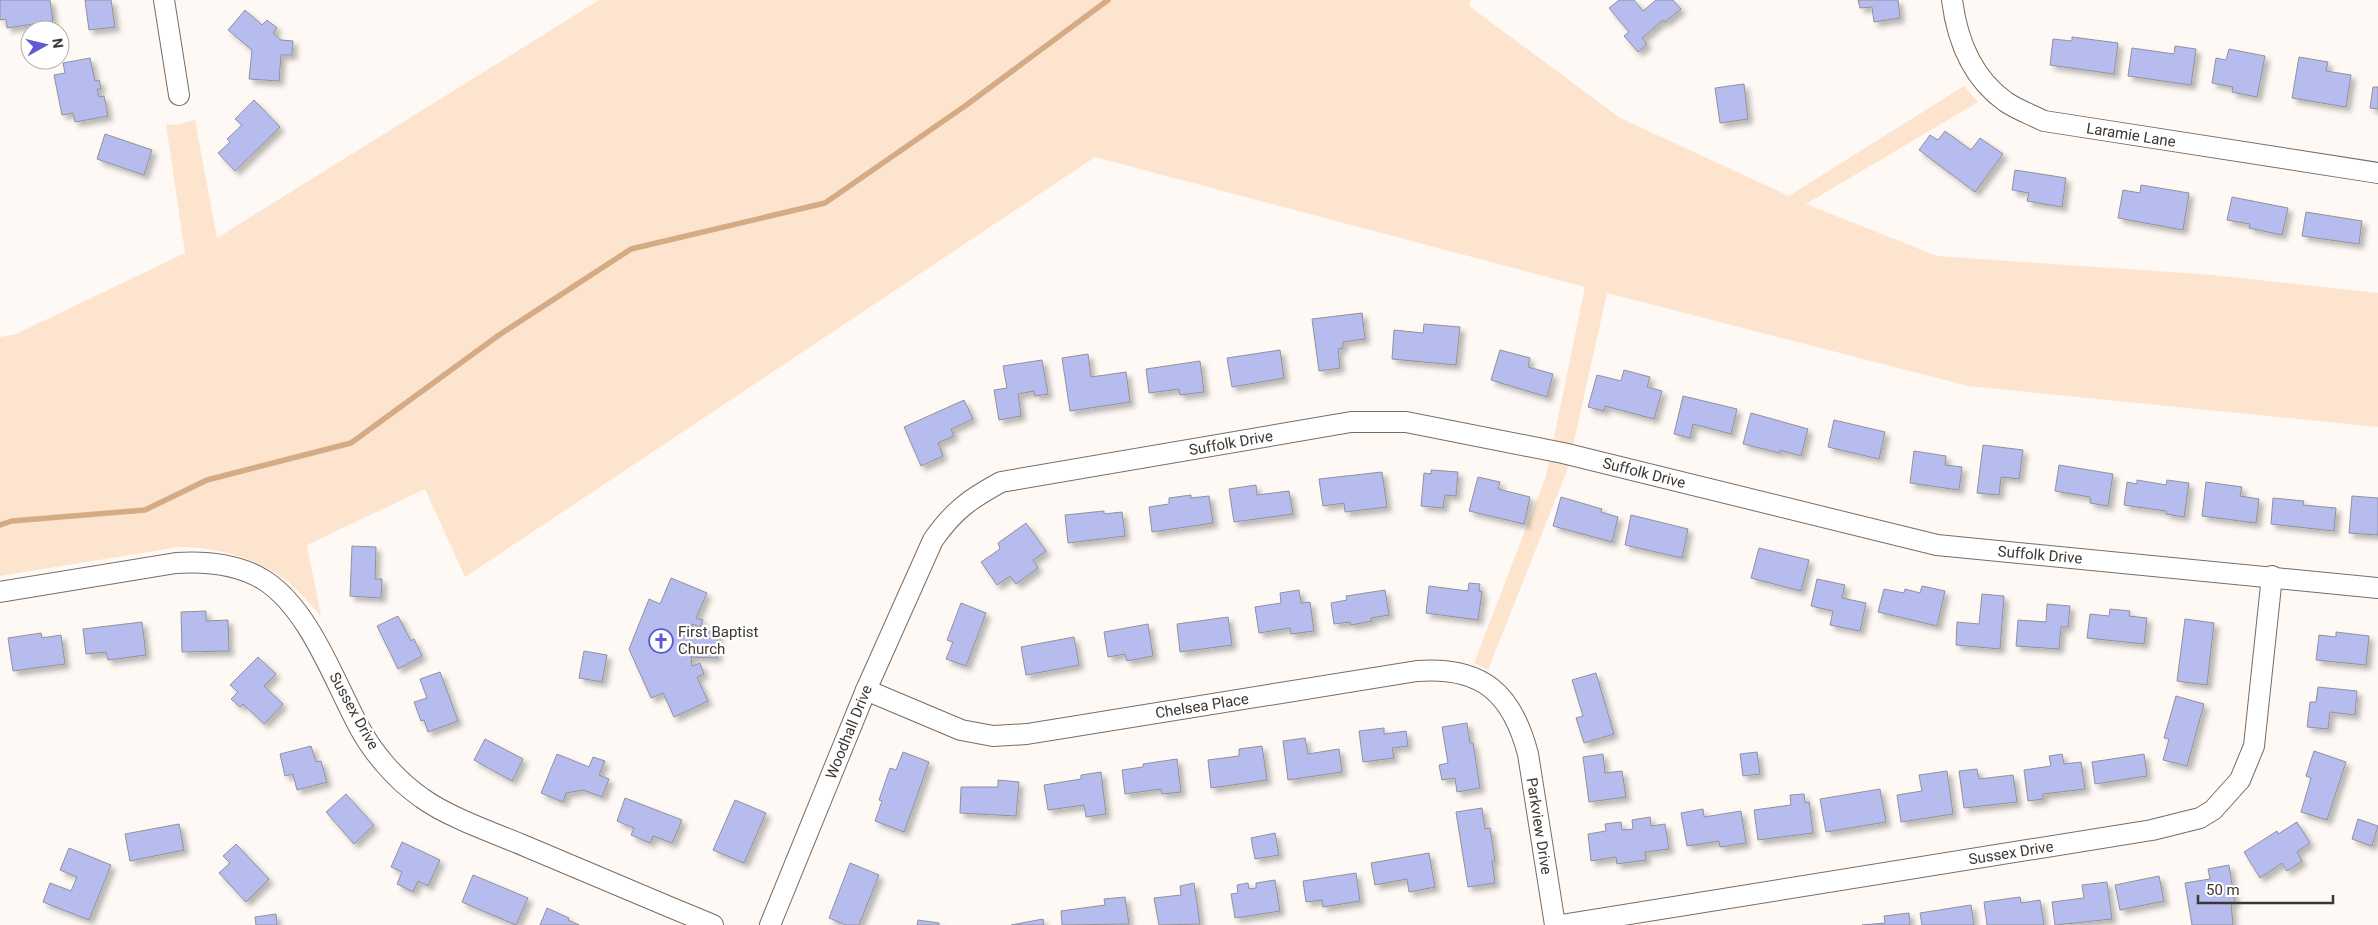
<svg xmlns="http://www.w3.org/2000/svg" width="2378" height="925" viewBox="0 0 2378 925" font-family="Roboto,sans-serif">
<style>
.green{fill:#fde4ce}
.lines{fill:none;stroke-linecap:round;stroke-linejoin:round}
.stream{stroke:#d5ab86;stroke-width:5.5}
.building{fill:#b7bcee;stroke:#90919d;filter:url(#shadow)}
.street-casing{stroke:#776d65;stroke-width:22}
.street{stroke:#fff;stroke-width:20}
.labels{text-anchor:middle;stroke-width:4.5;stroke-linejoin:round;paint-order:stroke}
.street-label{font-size:15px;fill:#3a3632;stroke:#fff}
.poi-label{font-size:15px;fill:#3a3632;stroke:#fff;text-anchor:start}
</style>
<defs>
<filter id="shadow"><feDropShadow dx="4.5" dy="4.5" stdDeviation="2.5" flood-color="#0004"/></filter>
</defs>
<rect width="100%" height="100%" fill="#fef9f5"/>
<path class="green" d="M599,0H1471L1469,6L1620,118L1789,196L1964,86L1978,102L1806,204L1937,256L2213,275L2378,293V427L1968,386L1607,293L1568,468L1488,670L1474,663L1546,476L1585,287L1095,157L465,577L425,489L307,545L321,616C308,602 295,586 279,575C249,556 214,547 179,547L0,576V337L16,334L185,253L166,124L176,125L195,120L217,238Z"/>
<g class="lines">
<polyline class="stream" points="0,525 12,521 145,510 207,480 351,443 499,335 631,249 825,203 965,106 1108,0"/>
</g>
<g class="building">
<polygon points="0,0 50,0 53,21 7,28 6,19 0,20"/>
<polygon points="85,0 111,0 115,27 89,30"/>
<polygon points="1619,0 1634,0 1643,11 1656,0 1673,0 1681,9 1665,22 1663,20 1642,38 1647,44 1638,52 1624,36 1629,32 1609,8"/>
<polygon points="1858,0 1898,0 1900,18 1874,22 1872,7 1860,8"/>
<polygon points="245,10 262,25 267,20 277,28 273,33 281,40 293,41 292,55 281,55 279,81 249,79 252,50 228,30"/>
<polygon points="2072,37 2118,43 2114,74 2050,65 2053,39 2072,41"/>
<polygon points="2175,46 2196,49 2191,85 2128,76 2132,48 2174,54"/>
<polygon points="2229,49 2265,56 2257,97 2232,92 2233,87 2212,83 2216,58 2226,60"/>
<polygon points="2299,57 2328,62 2326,71 2351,75 2346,107 2292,98"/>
<polygon points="90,58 95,81 99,80 101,89 97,89 99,97 104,96 108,116 75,122 73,113 62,115 54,75 65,73 63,63"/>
<polygon points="1744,84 1748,119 1720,123 1715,88"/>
<polygon points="2373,87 2378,87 2378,109 2370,108"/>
<polygon points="254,100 280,127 235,171 218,153 230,142 227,139 242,125 235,119"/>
<polygon points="1945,131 1971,150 1980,138 2003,154 1975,192 1919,150 1930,135 1938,140"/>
<polygon points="105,134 152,150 144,175 97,159"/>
<polygon points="2015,170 2066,178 2062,207 2027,201 2029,193 2012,190"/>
<polygon points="2141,185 2189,193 2183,230 2118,218 2123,190 2140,193"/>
<polygon points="2232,197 2288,208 2282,235 2249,228 2250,224 2227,220"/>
<polygon points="2306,212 2362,221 2359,244 2302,236"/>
<polygon points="1362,313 1365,339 1343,342 1343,348 1338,349 1340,368 1319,371 1312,319"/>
<polygon points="1424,324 1460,327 1456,365 1392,359 1394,330 1423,333"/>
<polygon points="1280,350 1284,378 1232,387 1227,358"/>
<polygon points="1500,350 1530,358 1528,367 1553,374 1547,397 1491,380"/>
<polygon points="1088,354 1091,377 1126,372 1130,402 1070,411 1062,358"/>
<polygon points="1042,360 1048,394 1035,396 1034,391 1018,394 1021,416 999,420 994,390 1007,388 1003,366"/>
<polygon points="1200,361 1204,392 1180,395 1179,389 1149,393 1146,369"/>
<polygon points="1624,370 1650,377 1647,387 1662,391 1654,419 1605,406 1604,411 1588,407 1597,375 1621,381"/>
<polygon points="1683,396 1737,409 1731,434 1693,424 1690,438 1674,434"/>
<polygon points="964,400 973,419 951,429 954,436 938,443 943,456 921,466 904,427"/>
<polygon points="1751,413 1808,429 1801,456 1780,450 1780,453 1743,444"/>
<polygon points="1834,420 1885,432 1879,459 1828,447"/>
<polygon points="1983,445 2023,450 2019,479 2001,477 1999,495 1977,493"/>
<polygon points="1914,451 1946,456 1945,465 1962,467 1959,490 1910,483"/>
<polygon points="2059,465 2113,474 2108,506 2090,503 2090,497 2055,491"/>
<polygon points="1431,470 1458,472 1456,496 1445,495 1443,508 1421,506 1424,473 1431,474"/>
<polygon points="1382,472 1387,507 1345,512 1344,503 1323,506 1319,479"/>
<polygon points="1478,477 1500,482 1498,489 1530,497 1524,524 1469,511"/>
<polygon points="2137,480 2166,485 2167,480 2189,483 2184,517 2166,514 2166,511 2124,505 2127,482 2137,484"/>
<polygon points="2206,482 2242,487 2240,496 2259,499 2256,523 2202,516"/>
<polygon points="1256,485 1257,495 1289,491 1293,514 1234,522 1229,489"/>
<polygon points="1191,495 1191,498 1209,496 1213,523 1152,532 1149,507 1169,504 1169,498"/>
<polygon points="2352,496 2378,498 2378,535 2349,533"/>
<polygon points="1561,497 1602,509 1601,512 1618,517 1612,542 1553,526"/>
<polygon points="2273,498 2304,501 2303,505 2336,508 2334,531 2271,524"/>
<polygon points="1104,511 1104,514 1122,512 1125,536 1068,543 1065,515"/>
<polygon points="1631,515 1688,529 1682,558 1625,545"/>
<polygon points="1026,523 1046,551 1033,560 1038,568 1016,584 1010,576 997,585 981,562 1000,549 998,543"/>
<polygon points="352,546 376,547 375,579 382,579 381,598 350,596"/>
<polygon points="1759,548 1809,560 1801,591 1751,578"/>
<polygon points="671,578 707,593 696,618 703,620 700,627 692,624 691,657 692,666 700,663 704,674 697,677 708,701 674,717 663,693 651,698 629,649 649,599 660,604"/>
<polygon points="1817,579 1845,585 1842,598 1866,603 1860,631 1830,625 1833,611 1811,606"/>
<polygon points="1469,583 1480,584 1479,591 1482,592 1478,620 1426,613 1429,586 1468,591"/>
<polygon points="1922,586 1945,591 1937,626 1878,612 1884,589 1904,593 1905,589 1920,593"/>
<polygon points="1299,590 1301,603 1310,602 1314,631 1291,634 1290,628 1259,633 1255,607 1281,603 1280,593"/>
<polygon points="1385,590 1389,615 1371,618 1372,621 1351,625 1350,622 1334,624 1331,603 1347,600 1346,596"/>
<polygon points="1982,594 2004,596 2000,649 1956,645 1957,622 1979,624"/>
<polygon points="961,603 986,613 966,666 946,659 953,642 947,640"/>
<polygon points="2047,604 2070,606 2068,627 2061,627 2059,649 2016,646 2018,620 2046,622"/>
<polygon points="2110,609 2130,611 2129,616 2147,618 2144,644 2087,638 2090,614 2109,616"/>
<polygon points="206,611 206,621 228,620 229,651 182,652 181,612"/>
<polygon points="398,616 411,641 414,639 422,656 398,669 377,626"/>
<polygon points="1228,617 1232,645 1180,652 1177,624"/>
<polygon points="2185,619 2214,623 2207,685 2177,681"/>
<polygon points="142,622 146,655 108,660 106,652 86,654 83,629"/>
<polygon points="1148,624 1153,656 1127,661 1125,654 1108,657 1104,632"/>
<polygon points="691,631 718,631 717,658 691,657"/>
<polygon points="2336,632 2369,636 2366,665 2316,660 2319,635 2336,637"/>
<polygon points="41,633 42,638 61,635 65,664 13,671 8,638"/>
<polygon points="1074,637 1079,665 1026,675 1021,647"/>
<polygon points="584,651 607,655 602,682 579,678"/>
<polygon points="258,657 276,674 264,686 283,704 264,724 243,704 240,707 231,699 238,692 230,685"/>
<polygon points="440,672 458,721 428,732 424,720 421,721 414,702 427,698 420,679"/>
<polygon points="1596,673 1614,734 1584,743 1576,718 1583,716 1572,680"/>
<polygon points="2318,687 2357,691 2355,715 2330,712 2328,729 2307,727 2310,702 2316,702"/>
<polygon points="2176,696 2204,704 2187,766 2163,760 2169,739 2164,738"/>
<polygon points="1467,723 1470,743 1473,743 1480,788 1457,792 1455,778 1442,780 1439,765 1448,763 1442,727"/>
<polygon points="1384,728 1384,734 1406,731 1408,746 1392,748 1394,758 1363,762 1359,731"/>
<polygon points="1305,738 1308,754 1339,749 1342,772 1288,780 1283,741"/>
<polygon points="485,739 523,759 512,781 474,760"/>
<polygon points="311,746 316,762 321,761 327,782 297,790 293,774 285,776 280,754"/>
<polygon points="1262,746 1267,780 1211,788 1208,760 1239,756 1239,749"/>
<polygon points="2314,751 2346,762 2327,820 2301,812 2311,778 2306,776"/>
<polygon points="903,752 929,762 904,832 875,821 882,801 879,800 890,768 896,770"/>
<polygon points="1757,752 1760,774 1743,776 1740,754"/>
<polygon points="557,754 589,767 593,757 605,761 599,775 609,779 602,797 583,790 566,793 563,802 541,793"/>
<polygon points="1603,754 1605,773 1622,771 1626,797 1589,802 1583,757"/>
<polygon points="2062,754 2064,764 2081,762 2085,789 2043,794 2043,799 2028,801 2024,770 2051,766 2049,756"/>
<polygon points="2144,754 2147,776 2095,784 2092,762"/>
<polygon points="1177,759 1181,792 1162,794 1161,789 1125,794 1122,770 1143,767 1143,764"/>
<polygon points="1977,769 1979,779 2013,775 2017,802 1964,808 1959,771"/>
<polygon points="1947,771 1953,814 1901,822 1897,795 1922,791 1919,775"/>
<polygon points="1101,772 1106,814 1086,817 1084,805 1048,810 1044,785 1081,779 1081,775"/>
<polygon points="998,780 1019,782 1016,816 960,813 961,787 998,787"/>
<polygon points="1880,789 1886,822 1826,832 1820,799"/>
<polygon points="346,794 374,825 354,844 326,812"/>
<polygon points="1804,794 1805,803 1809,802 1813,833 1758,840 1754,810 1791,805 1790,795"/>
<polygon points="625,798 682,820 672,843 653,836 650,843 631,835 634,828 617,821"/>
<polygon points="735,800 766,813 744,863 713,850"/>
<polygon points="1482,808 1485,829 1490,828 1495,861 1492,861 1495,883 1468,887 1456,812"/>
<polygon points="1703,809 1704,817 1741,811 1746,843 1720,847 1719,841 1687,846 1681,813"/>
<polygon points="1650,817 1651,826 1665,824 1669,849 1645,852 1646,860 1617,864 1616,857 1591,861 1588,834 1606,831 1605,824 1621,822 1622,830 1633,829 1632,820"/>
<polygon points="2358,819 2378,826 2372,846 2352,839"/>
<polygon points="2297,822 2310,843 2297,852 2302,861 2287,871 2282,863 2260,878 2244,852 2277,831 2278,834"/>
<polygon points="179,824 184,850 130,861 125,834"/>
<polygon points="1275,833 1279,855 1255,859 1251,838"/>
<polygon points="402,842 440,860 428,886 418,881 413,892 397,884 402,872 391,867"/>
<polygon points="236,844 269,879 246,902 219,873 230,863 223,856"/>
<polygon points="69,848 111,865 89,920 43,902 50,883 71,891 77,877 60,870"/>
<polygon points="1429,853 1435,887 1409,892 1407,879 1375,885 1371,863"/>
<polygon points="850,863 879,875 859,925 846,925 829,918"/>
<polygon points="2229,865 2235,903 2231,903 2233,925 2192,925 2185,883 2210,879 2208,869"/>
<polygon points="1356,873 1360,901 1323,907 1322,900 1306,902 1303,881"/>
<polygon points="473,875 528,898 516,925 462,902"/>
<polygon points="2159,876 2164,901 2120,910 2115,885"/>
<polygon points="1275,880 1280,911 1235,918 1231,894 1238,893 1237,885 1248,883 1249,889 1256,888 1256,883"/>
<polygon points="2107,882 2112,919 2055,925 2052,902 2084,898 2082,885"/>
<polygon points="1194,883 1200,924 1159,925 1154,898 1181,895 1180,886"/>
<polygon points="1125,897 1129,924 1062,925 1061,911 1105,905 1104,899"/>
<polygon points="2020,897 2021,903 2040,900 2044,925 1987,925 1984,902"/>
<polygon points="1971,905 1974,925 1922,925 1920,913"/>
<polygon points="547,908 569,918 568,920 579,925 540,925"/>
<polygon points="1909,913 1910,925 1862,925 1885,923 1884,916"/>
<polygon points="276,914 277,925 256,925 255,917"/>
<polygon points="1043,919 1044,925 1011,925"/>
<polygon points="918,920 939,923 939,925 917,925"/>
</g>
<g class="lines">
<g class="street-casing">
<g id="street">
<polyline points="164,0 179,95"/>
<path d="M1952,0C1957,39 1972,78 2006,102C2018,110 2032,115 2044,121L2378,173"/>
<path d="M0,592L176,563C206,561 238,564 264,580C309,609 333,678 358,725C372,752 396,780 422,798C448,817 494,833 525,846C587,872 650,899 713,925"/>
<path d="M866,690L961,730L993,736L1027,734L1417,671C1482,666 1512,693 1528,754L1555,925"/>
<path d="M770,925L866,690L933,540C954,510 970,499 1001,482L1351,422H1406L1563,453L1937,545L2378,588"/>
<polyline points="1561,925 2152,830 2200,818 2213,810 2240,780 2254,746 2272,576"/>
</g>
</g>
<use href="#street" class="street"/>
</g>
<defs>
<g id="church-ring" transform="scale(1.25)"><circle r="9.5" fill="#fff" stroke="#5e5bd3" stroke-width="1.5"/><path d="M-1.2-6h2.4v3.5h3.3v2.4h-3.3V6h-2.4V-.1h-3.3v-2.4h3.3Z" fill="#5e5bd3"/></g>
</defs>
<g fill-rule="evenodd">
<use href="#church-ring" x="661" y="641"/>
</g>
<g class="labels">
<g class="street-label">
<text transform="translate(2131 135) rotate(9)" y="5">Laramie Lane</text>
<text transform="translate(1231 443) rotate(-10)" y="5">Suffolk Drive</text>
<text transform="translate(1644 473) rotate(14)" y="5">Suffolk Drive</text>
<text transform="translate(2040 555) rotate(5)" y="5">Suffolk Drive</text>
<text transform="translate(1202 706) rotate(-9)" y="5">Chelsea Place</text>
<text transform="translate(354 711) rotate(61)" y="5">Sussex Drive</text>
<text transform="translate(849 732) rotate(-68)" y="5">Woodhall Drive</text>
<text transform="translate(1539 826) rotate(81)" y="5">Parkview Drive</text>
<text transform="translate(2011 853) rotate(-9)" y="5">Sussex Drive</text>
</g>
<g class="poi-label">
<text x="678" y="637">First Baptist<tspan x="678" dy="17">Church</tspan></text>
</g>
</g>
<g transform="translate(45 45) rotate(82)"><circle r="24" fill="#ffffff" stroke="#b0afad"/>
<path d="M0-4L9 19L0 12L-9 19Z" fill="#5e5bd3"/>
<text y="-8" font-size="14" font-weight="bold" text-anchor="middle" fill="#3a3632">N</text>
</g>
<path d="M2198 895v8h135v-8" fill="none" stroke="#3a3632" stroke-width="2.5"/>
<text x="2206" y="895" font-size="15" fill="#3a3632" stroke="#ffffff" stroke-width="4" paint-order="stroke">50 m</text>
</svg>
